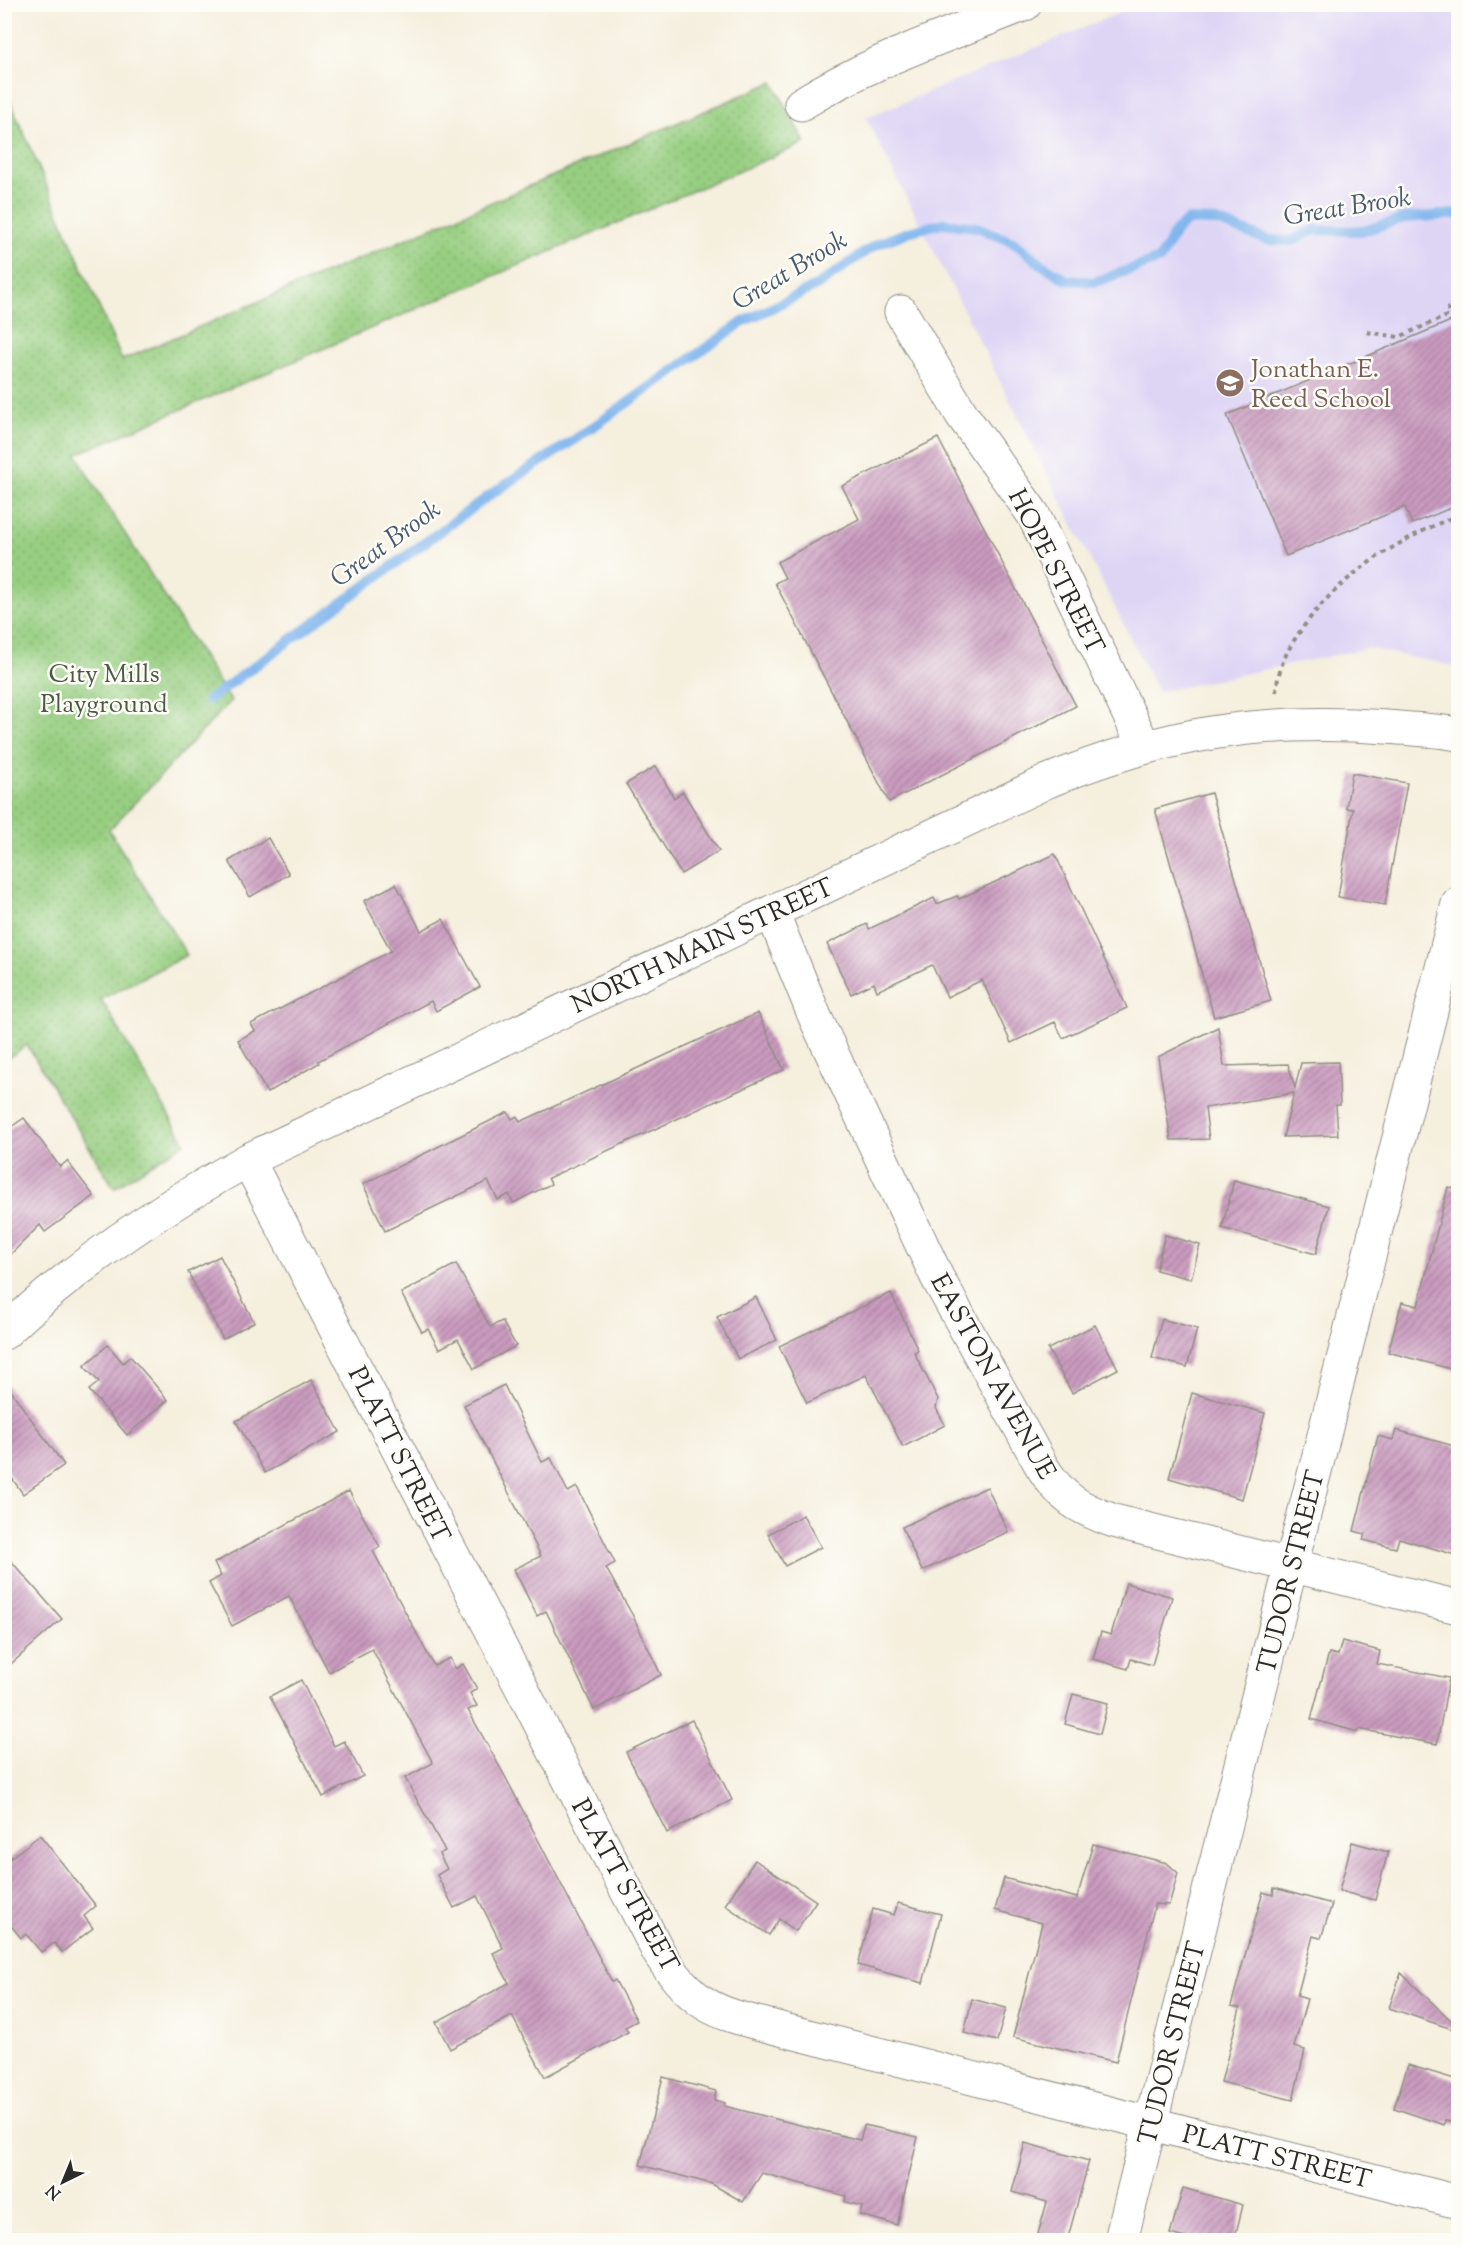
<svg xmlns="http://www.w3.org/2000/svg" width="1463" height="2245" viewBox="0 0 1463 2245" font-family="'Sorts Mill Goudy',serif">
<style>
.built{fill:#ded5f5}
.park{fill:url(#park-dots);stroke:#617c56;stroke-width:1.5}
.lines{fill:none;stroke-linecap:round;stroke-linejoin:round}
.stream{stroke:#7eb4ed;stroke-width:10}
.building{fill:url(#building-hatch)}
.minor-casing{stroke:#908d84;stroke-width:35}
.major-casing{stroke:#908d84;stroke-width:35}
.path{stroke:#908d84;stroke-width:4;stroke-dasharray:4.5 4.5;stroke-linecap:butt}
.minor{stroke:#fff;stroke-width:33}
.major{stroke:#fff;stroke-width:33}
.labels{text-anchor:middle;stroke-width:5;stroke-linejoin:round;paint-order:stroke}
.education-label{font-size:26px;fill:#785e54;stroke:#fdfcf7;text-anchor:start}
.street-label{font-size:26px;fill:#2b2b2b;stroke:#fdfcf7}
.park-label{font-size:26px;fill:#4b5c45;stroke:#fdfcf7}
.water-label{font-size:27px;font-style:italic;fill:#485b6f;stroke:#fdfcf7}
</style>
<defs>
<pattern id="park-dots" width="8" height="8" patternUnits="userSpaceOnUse" patternTransform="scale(1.5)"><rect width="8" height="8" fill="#97ce81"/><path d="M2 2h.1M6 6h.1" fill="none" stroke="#82b170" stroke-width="1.8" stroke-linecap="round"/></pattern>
<pattern id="building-hatch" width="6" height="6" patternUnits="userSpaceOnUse" patternTransform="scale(1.5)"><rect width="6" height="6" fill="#ca9bbf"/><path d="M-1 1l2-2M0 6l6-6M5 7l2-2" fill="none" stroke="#a47f9b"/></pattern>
</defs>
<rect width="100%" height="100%" fill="#fdfcf7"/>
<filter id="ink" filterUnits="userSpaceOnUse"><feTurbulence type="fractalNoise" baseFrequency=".0167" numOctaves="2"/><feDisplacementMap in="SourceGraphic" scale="12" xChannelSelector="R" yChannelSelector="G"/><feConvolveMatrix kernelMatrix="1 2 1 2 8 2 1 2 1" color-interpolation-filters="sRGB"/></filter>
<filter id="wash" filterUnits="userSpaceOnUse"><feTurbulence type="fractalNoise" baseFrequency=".008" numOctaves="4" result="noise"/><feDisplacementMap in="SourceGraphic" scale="24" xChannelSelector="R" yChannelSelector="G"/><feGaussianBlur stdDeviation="1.35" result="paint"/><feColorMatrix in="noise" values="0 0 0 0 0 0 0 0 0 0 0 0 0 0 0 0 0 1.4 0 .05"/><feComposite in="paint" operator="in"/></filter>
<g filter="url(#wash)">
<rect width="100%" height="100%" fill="#f5efde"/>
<polygon class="built" points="1138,5 1458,5 1458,667 1368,648 1158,692 866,118"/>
<polygon class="park" points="773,82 805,143 77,454 89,477 231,701 109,830 187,955 101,999 185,1143 114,1188 27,1045 5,1060 4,87 122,360"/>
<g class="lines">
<polyline class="stream" points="208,700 493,493 580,436 743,322 818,285 875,245 908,232 943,223 977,227 1015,243 1041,264 1067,280 1095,282 1160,259 1176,230 1188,220 1217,221 1267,240 1292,241 1314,230 1363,231 1405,218 1458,214"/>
</g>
<g id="blocks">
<g class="building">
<polygon points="1458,318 1458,505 1412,524 1405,507 1286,556 1227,415"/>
<polygon points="938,438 1076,706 889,802 775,583 785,578 777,562 859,519 842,486"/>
<polygon points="656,766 674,798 683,792 719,851 681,874 626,784"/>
<polygon points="1352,773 1407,783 1385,905 1338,897 1353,809 1346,808"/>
<polygon points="1211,793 1271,1001 1214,1017 1155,809"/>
<polygon points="268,838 289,874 250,897 229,861"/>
<polygon points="1055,854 1127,1008 1063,1038 1055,1022 1011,1043 982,980 947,997 932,965 877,991 874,983 851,994 827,944 867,924 869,929 934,898 937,904 957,896 959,899"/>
<polygon points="396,884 421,931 443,919 480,987 436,1011 431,1001 318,1061 319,1063 267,1093 238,1040 255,1031 251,1024 391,951 364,901"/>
<polygon points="758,1013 784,1070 548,1178 551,1184 513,1203 509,1194 498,1200 488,1181 385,1231 363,1184 508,1112 512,1119 517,1116 520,1122"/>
<polygon points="1218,1027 1224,1066 1288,1064 1295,1088 1301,1063 1338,1062 1340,1105 1336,1105 1338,1135 1283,1137 1294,1093 1205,1108 1209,1139 1171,1140 1158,1057"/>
<polygon points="24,1118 60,1167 67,1161 94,1196 45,1232 40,1225 4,1261 4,1132"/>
<polygon points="1234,1180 1329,1206 1316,1254 1222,1228"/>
<polygon points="1448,1187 1458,1189 1458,1371 1388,1352 1402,1302 1418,1306"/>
<polygon points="1165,1235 1200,1245 1191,1279 1156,1270"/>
<polygon points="220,1256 254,1322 223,1339 188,1272"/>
<polygon points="456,1264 490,1327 502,1321 516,1346 474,1369 458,1339 439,1349 428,1329 422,1332 401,1293"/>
<polygon points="891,1293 918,1350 914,1352 938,1399 936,1408 945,1425 903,1447 866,1375 807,1403 779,1346"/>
<polygon points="756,1297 777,1340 738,1359 717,1317"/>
<polygon points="1162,1319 1197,1329 1187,1367 1152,1358"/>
<polygon points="1095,1325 1118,1369 1072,1393 1048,1349"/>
<polygon points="108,1345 123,1363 130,1356 168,1400 127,1435 89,1390 99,1382 84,1366"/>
<polygon points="311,1380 340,1432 265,1473 236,1421"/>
<polygon points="4,1381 64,1465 23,1494 4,1467"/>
<polygon points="504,1385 542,1462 551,1458 568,1492 577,1487 615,1563 606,1568 633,1616 661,1675 594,1710 546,1611 537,1616 514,1569 541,1556 464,1405"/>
<polygon points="1192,1393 1265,1413 1242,1499 1169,1478"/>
<polygon points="1396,1430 1458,1447 1458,1556 1399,1538 1396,1548 1363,1540 1365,1534 1354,1531 1378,1436 1393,1440"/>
<polygon points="987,1487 1008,1532 922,1571 902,1527"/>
<polygon points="349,1491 380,1547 373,1551 434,1666 450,1658 455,1669 463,1664 477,1689 470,1693 477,1706 468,1710 507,1780 612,1982 615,1980 637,2021 625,2027 628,2032 545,2077 512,2016 450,2049 436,2022 509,1983 493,1953 503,1948 477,1896 454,1908 437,1875 447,1869 439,1854 445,1851 405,1778 433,1763 372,1649 329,1672 289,1596 232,1626 209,1583 221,1576 214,1563"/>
<polygon points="803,1515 821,1547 785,1566 768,1534"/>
<polygon points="4,1553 62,1619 4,1670"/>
<polygon points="1126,1583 1172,1597 1152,1665 1131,1659 1128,1669 1093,1659 1101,1632 1111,1635"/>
<polygon points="1342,1641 1380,1651 1377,1664 1449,1678 1437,1744 1359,1729 1358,1732 1311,1719 1329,1653 1338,1655"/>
<polygon points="301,1680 334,1746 344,1741 363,1776 323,1797 270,1696"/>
<polygon points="1073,1694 1108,1703 1100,1734 1065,1724"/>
<polygon points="692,1720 732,1800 667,1833 626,1752"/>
<polygon points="40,1835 96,1906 84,1916 93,1928 62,1952 54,1943 41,1952 26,1934 21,1938 4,1917 4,1863"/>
<polygon points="1352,1842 1388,1852 1375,1900 1339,1891"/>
<polygon points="1093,1844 1167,1863 1178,1873 1169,1905 1155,1904 1116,2062 1013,2037 1042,1923 995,1910 1004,1878 1077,1898"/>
<polygon points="755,1860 816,1901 796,1931 779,1919 769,1935 725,1905"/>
<polygon points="1274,1888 1332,1904 1321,1938 1313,1936 1297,1996 1307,1999 1294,2047 1305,2050 1293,2100 1221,2082 1240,2008 1231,2006 1250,1937 1263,1892 1273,1895"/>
<polygon points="898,1903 941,1914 923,1983 858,1965 873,1909 894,1915"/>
<polygon points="1401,1973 1458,2027 1458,2031 1389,2008"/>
<polygon points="972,1999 1006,2008 997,2041 964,2033"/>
<polygon points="1408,2065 1458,2080 1458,2124 1445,2121 1444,2125 1394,2108"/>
<polygon points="663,2077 716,2091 714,2100 725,2103 724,2106 860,2140 864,2125 918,2137 897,2225 860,2215 862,2206 845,2202 846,2196 762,2173 743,2202 712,2184 640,2165"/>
<polygon points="1025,2143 1089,2161 1067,2241 1036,2241 1047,2202 1012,2192"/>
<polygon points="1183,2188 1243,2205 1234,2241 1196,2241 1170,2234"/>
</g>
</g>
</g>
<g filter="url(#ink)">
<use href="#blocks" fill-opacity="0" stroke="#908d84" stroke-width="1.5"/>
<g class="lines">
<g class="minor-casing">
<g id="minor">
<path d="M801,104C870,61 949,35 1025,4"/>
<polyline points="901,312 962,415 1033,514 1144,746"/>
<path d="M772,912L815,1017L937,1277L1041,1465C1061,1498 1078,1508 1114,1521L1458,1607"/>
<path d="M248,1160L659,1953C696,2012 720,2013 784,2030L1458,2202"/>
<polyline points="1121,2240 1458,904"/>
</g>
</g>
<g class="major-casing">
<path id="major" d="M4,1333C77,1264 161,1208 248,1160L1048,781C1164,733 1261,718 1386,727C1410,729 1435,730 1458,734"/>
</g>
<g class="path">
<polyline points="1367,332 1399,337 1449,315 1448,308 1458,304"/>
<path d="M1276,692C1279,661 1291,643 1310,618C1349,569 1401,539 1458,515"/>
</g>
<use href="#minor" class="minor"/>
<use href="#major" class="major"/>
</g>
</g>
<defs>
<g id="school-disc" transform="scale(1.5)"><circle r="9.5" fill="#8d6e63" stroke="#fdfcf7"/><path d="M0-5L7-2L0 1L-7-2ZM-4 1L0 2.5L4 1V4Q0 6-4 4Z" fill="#fff"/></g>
</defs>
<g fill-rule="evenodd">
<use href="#school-disc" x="1230" y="383"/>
</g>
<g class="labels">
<g class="education-label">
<text x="1251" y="377">Jonathan E.<tspan x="1251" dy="30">Reed School</tspan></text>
</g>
<g class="street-label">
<text transform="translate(1057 571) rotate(63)" y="9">HOPE STREET</text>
<text transform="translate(702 945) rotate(-25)" y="9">NORTH MAIN STREET</text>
<text transform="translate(994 1376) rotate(61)" y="9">EASTON AVENUE</text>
<text transform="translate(400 1454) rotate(63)" y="9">PLATT STREET</text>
<text transform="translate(1290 1572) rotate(-76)" y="9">TUDOR STREET</text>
<text transform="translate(626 1885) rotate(61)" y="9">PLATT STREET</text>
<text transform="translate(1171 2043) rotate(-76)" y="9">TUDOR STREET</text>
<text transform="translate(1277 2156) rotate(14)" y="9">PLATT STREET</text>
</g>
<g class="park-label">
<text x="104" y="682">City Mills<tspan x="104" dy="30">Playground</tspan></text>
</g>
<g class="water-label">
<text transform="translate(1347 206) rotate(-9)" y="9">Great Brook</text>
<text transform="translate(789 270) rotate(-31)" y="9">Great Brook</text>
<text transform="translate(385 543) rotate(-36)" y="9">Great Brook</text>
</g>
</g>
<rect width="1463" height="2245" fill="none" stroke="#fdfcf7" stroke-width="24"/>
<g transform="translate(63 2182) rotate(223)" stroke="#fdfcf7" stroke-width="4.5" paint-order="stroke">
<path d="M0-4.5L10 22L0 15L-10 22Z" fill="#2b2b2b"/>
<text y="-9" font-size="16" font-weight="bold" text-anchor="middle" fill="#2b2b2b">N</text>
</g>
</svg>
